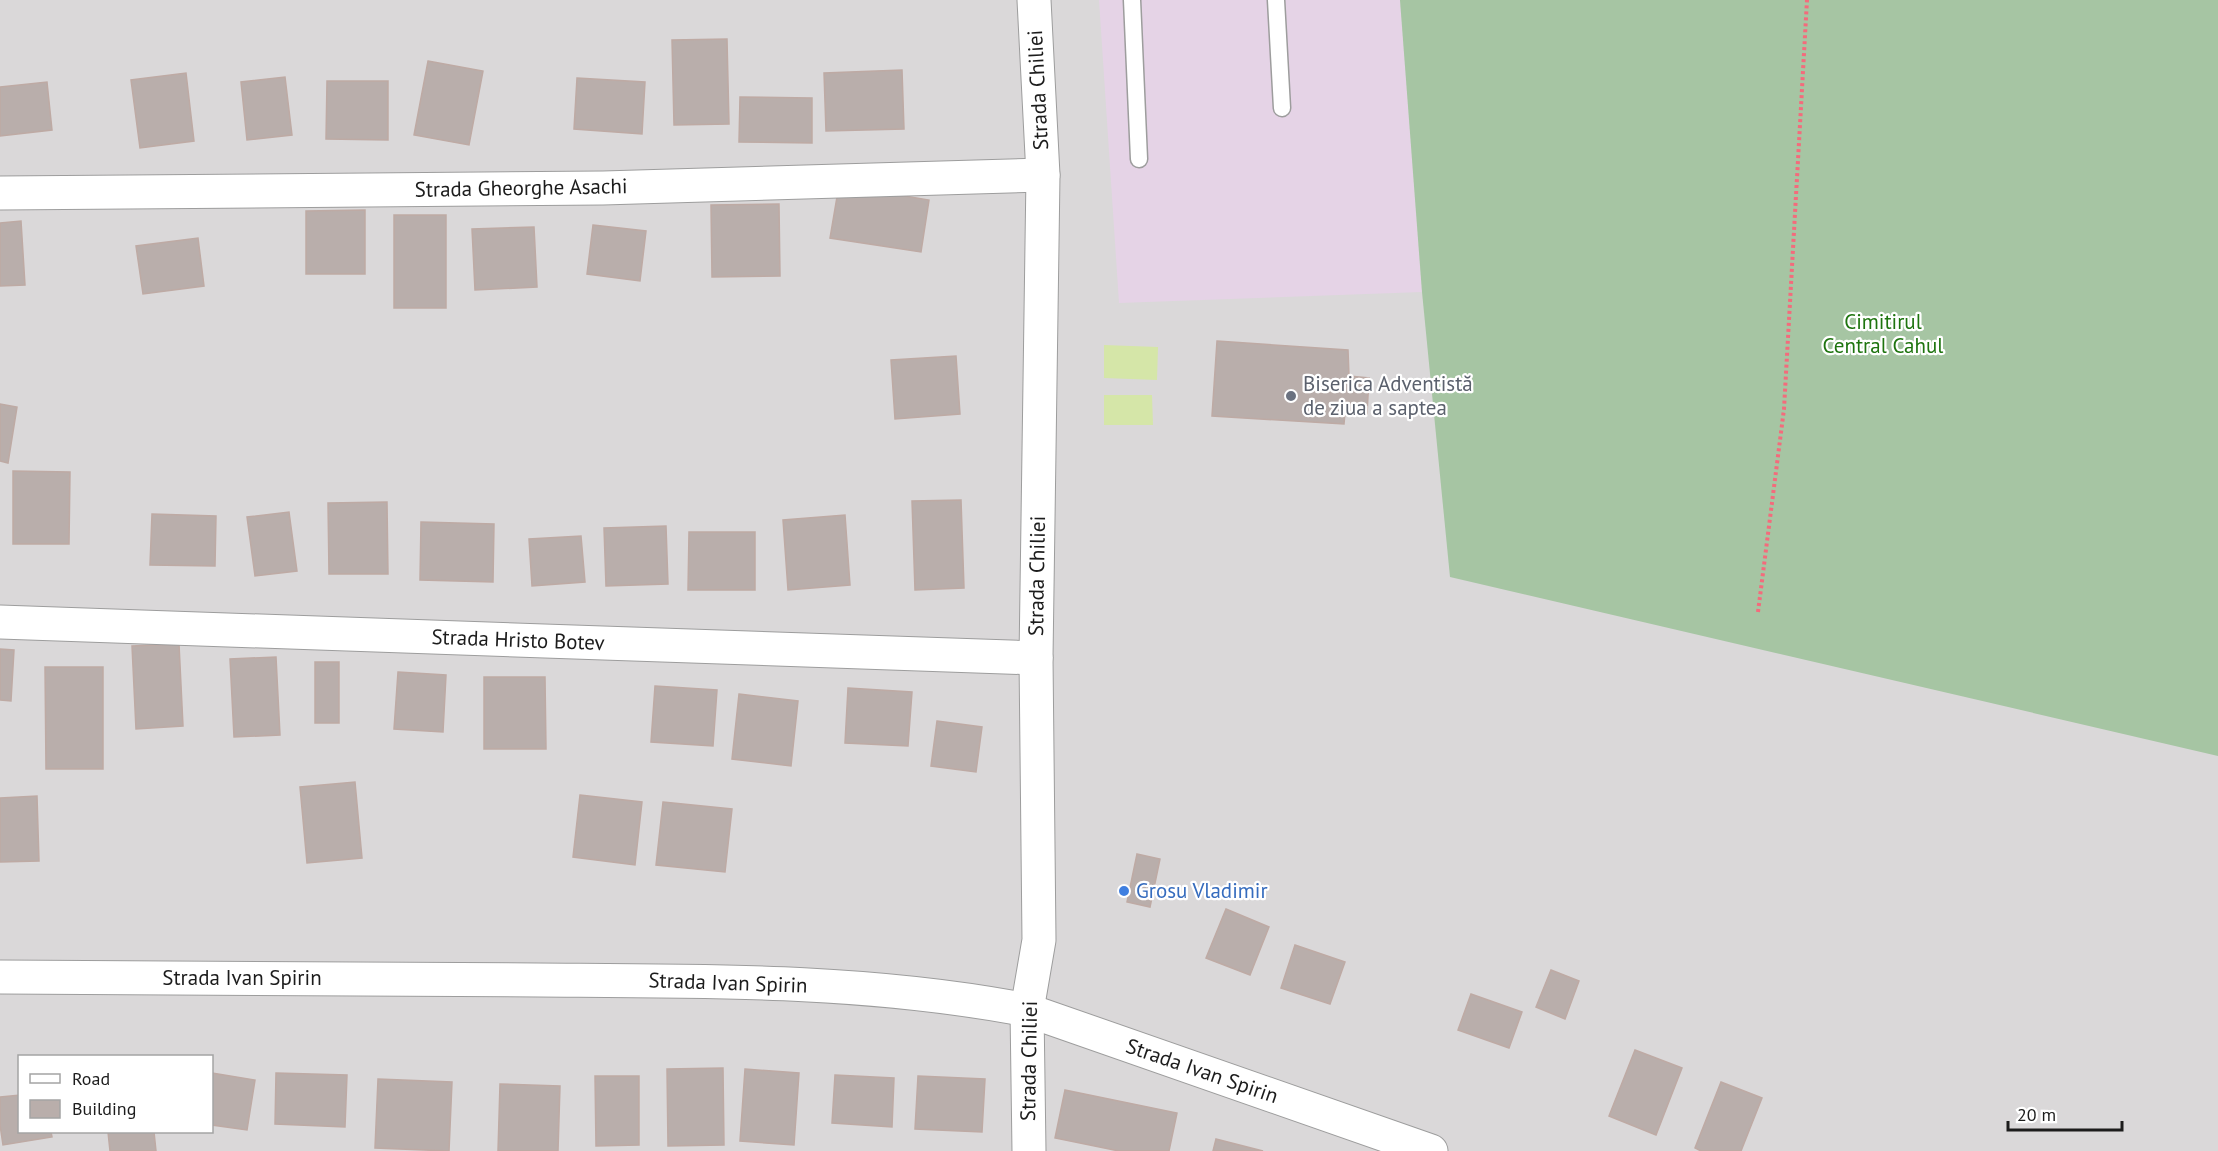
<svg xmlns="http://www.w3.org/2000/svg" width="2218" height="1151" viewBox="0 0 2218 1151" font-family="'PT Sans',sans-serif">
<style>
.residential{fill:#dad8d9;fill-rule:evenodd}
.industrial{fill:#e5d3e6}
.grass{fill:#d5e6a8}
.cemetery{fill:#a6c5a3}
.building{fill:#b9aeab;stroke:#beaaa4;stroke-width:1.5}
.lines{fill:none;stroke-linecap:round;stroke-linejoin:round}
.service-casing{stroke:#9d9d9d;stroke-width:19}
.minor-casing{stroke:#9d9d9d;stroke-width:35}
.tertiary-casing{stroke:#9d9d9d;stroke-width:35}
.path{stroke:#f46b7c;stroke-width:4;stroke-dasharray:3 3;stroke-linecap:butt}
.service{stroke:#fff;stroke-width:16}
.minor{stroke:#fff;stroke-width:33}
.tertiary{stroke:#fff;stroke-width:33}
.worship-dot{fill:#6b7280;stroke:#fff;stroke-width:2}
.shop-dot{fill:#3f7fe0;stroke:#fff;stroke-width:2}
.labels{text-anchor:middle;stroke-width:4.5;stroke-linejoin:round;paint-order:stroke}
.street-label{font-size:21px;fill:#1c1c1c;stroke:#fff}
.park-label{font-size:21px;fill:#1e740f;stroke:#fff}
.worship-label{font-size:21px;fill:#5b616d;stroke:#fff;text-anchor:start}
.shop-label{font-size:21px;fill:#366cbe;stroke:#fff;text-anchor:start}
</style>
<rect width="100%" height="100%" fill="#ede6e1"/>
<path class="residential" d="M0,0H2218V1151H0ZM20,1056H212V1132H20Z"/>
<polygon class="industrial" points="1099,0 1400,0 1422,292 1119,303"/>
<g class="grass">
<polygon points="1104,345 1158,347 1157,380 1104,378"/>
<polygon points="1104,395 1152,395 1153,425 1104,425"/>
</g>
<polygon class="cemetery" points="1400,0 2218,0 2218,756 1450,577 1422,292"/>
<g class="building">
<polygon points="727,39 729,124 674,125 672,40"/>
<polygon points="428,61 483,71 469,145 414,135"/>
<polygon points="902,70 904,129 826,131 824,73"/>
<polygon points="186,73 194,141 140,148 131,80"/>
<polygon points="285,77 292,135 247,140 241,82"/>
<polygon points="577,78 645,82 642,134 574,129"/>
<polygon points="327,81 388,81 388,140 326,139"/>
<polygon points="47,82 52,130 0,136 0,87"/>
<polygon points="740,97 812,98 812,143 739,142"/>
<polygon points="839,185 929,200 921,252 830,238"/>
<polygon points="779,204 780,276 712,277 711,205"/>
<polygon points="365,210 365,274 306,274 306,211"/>
<rect x="394" y="215" width="52" height="93"/>
<polygon points="21,221 25,285 0,286 0,223"/>
<polygon points="593,225 646,231 640,281 587,274"/>
<polygon points="534,227 537,287 475,290 472,229"/>
<polygon points="198,238 204,286 143,294 136,246"/>
<polygon points="1217,341 1348,350 1349,376 1369,378 1367,414 1345,413 1344,424 1212,416"/>
<polygon points="956,356 960,414 895,419 891,360"/>
<polygon points="0,404 17,407 8,463 0,461"/>
<polygon points="13,471 70,472 69,544 13,544"/>
<polygon points="961,500 964,588 915,590 912,501"/>
<polygon points="387,502 388,574 329,574 328,503"/>
<polygon points="289,512 297,571 255,576 247,517"/>
<polygon points="152,514 216,516 215,566 150,565"/>
<polygon points="845,515 850,585 788,590 783,520"/>
<polygon points="421,522 494,524 493,582 420,580"/>
<polygon points="666,526 668,584 606,586 604,528"/>
<polygon points="689,532 755,532 755,590 688,590"/>
<polygon points="581,536 585,582 532,586 529,539"/>
<polygon points="179,644 183,726 136,729 132,646"/>
<polygon points="0,649 14,650 11,701 0,700"/>
<polygon points="276,657 280,735 234,737 230,659"/>
<rect x="315" y="662" width="24" height="61"/>
<polygon points="45,667 103,667 103,769 46,769"/>
<polygon points="398,672 446,675 443,732 394,729"/>
<polygon points="484,677 545,677 546,749 484,749"/>
<polygon points="655,686 717,690 713,746 651,742"/>
<polygon points="848,688 912,692 908,746 845,743"/>
<polygon points="739,694 798,701 791,766 732,759"/>
<polygon points="937,721 982,727 976,772 931,766"/>
<polygon points="355,782 362,858 307,863 300,787"/>
<polygon points="580,795 642,802 635,865 573,857"/>
<polygon points="37,796 39,861 0,862 0,798"/>
<polygon points="663,802 732,809 725,872 656,865"/>
<polygon points="1137,854 1160,859 1150,907 1127,902"/>
<polygon points="1226,909 1269,927 1250,975 1206,958"/>
<polygon points="1295,945 1345,962 1330,1004 1281,988"/>
<polygon points="1551,970 1579,981 1565,1019 1536,1007"/>
<polygon points="1471,994 1522,1012 1509,1048 1458,1030"/>
<polygon points="1635,1050 1682,1068 1656,1135 1609,1116"/>
<polygon points="723,1068 724,1145 668,1146 667,1069"/>
<polygon points="745,1069 799,1073 794,1145 740,1141"/>
<polygon points="212,1073 255,1080 247,1130 212,1125"/>
<polygon points="276,1073 347,1075 345,1127 275,1124"/>
<polygon points="835,1075 894,1078 892,1127 832,1123"/>
<polygon points="595,1076 639,1076 639,1145 596,1146"/>
<polygon points="918,1076 985,1079 982,1132 915,1129"/>
<polygon points="378,1079 452,1082 449,1151 375,1148"/>
<polygon points="1721,1082 1762,1098 1741,1151 1701,1151 1695,1148"/>
<polygon points="500,1084 560,1086 558,1151 498,1151"/>
<polygon points="1065,1090 1177,1113 1169,1151 1119,1151 1055,1138"/>
<polygon points="20,1095 20,1132 51,1132 52,1137 3,1145 0,1125 0,1097"/>
<polygon points="108,1132 154,1132 156,1151 110,1151"/>
<polygon points="1216,1139 1263,1151 1213,1151"/>
</g>
<g class="lines">
<g class="service-casing">
<g id="service">
<polyline points="1132,0 1139,159"/>
<polyline points="1276,0 1282,108"/>
</g>
</g>
<g class="minor-casing">
<g id="minor">
<polyline points="0,193 603,188 1043,175"/>
<polyline points="0,622 1036,658"/>
<polyline points="1029,1151 1027,1010 1039,940 1036,658 1043,175 1034,0"/>
</g>
</g>
<g class="tertiary-casing">
<path id="tertiary" d="M0,977C179,978 358,979 538,980C701,981 866,979 1027,1010L1431,1151"/>
</g>
<polyline class="path" points="1758,612 1784,409 1807,0"/>
<use href="#service" class="service"/>
<use href="#minor" class="minor"/>
<use href="#tertiary" class="tertiary"/>
</g>
<circle class="worship-dot" cx="1291" cy="396" r="6"/>
<circle class="shop-dot" cx="1124" cy="891" r="6"/>
<g class="labels">
<g class="street-label">
<text transform="translate(1038 90) rotate(-93)" y="7">Strada Chiliei</text>
<text transform="translate(521 188) rotate(-1)" y="7">Strada Gheorghe Asachi</text>
<text transform="translate(1037 576) rotate(-89)" y="7">Strada Chiliei</text>
<text transform="translate(518 640) rotate(2)" y="7">Strada Hristo Botev</text>
<text x="242" y="985">Strada Ivan Spirin</text>
<text transform="translate(728 983) rotate(2)" y="7">Strada Ivan Spirin</text>
<text transform="translate(1029 1061) rotate(-89)" y="7">Strada Chiliei</text>
<text transform="translate(1202 1071) rotate(19)" y="7">Strada Ivan Spirin</text>
</g>
<g class="park-label">
<text x="1883" y="329">Cimitirul<tspan x="1883" dy="24">Central Cahul</tspan></text>
</g>
<g class="worship-label">
<text x="1303" y="391">Biserica Adventistă<tspan x="1303" dy="24">de ziua a saptea</tspan></text>
</g>
<g class="shop-label">
<text x="1136" y="898">Grosu Vladimir</text>
</g>
</g>
<rect x="18" y="1055" width="195" height="78" fill="#ffffff" stroke="#a4a4a4" stroke-width="1.5"/>
<rect x="30" y="1074" width="30" height="9" fill="#ffffff" stroke="#a4a4a4" stroke-width="1.5"/>
<text x="72" y="1085" font-size="18" fill="#1c1c1c">Road</text>
<rect x="30" y="1100" width="30" height="18" fill="#b9aeab" stroke="#a4a4a4" stroke-width="1.5"/>
<text x="72" y="1115" font-size="18" fill="#1c1c1c">Building</text>
<path d="M2008 1121v9h114v-9" fill="none" stroke="#1c1c1c" stroke-width="3"/>
<text x="2017" y="1121" font-size="18" fill="#1c1c1c" stroke="#ffffff" stroke-width="4.5" paint-order="stroke">20 m</text>
</svg>
